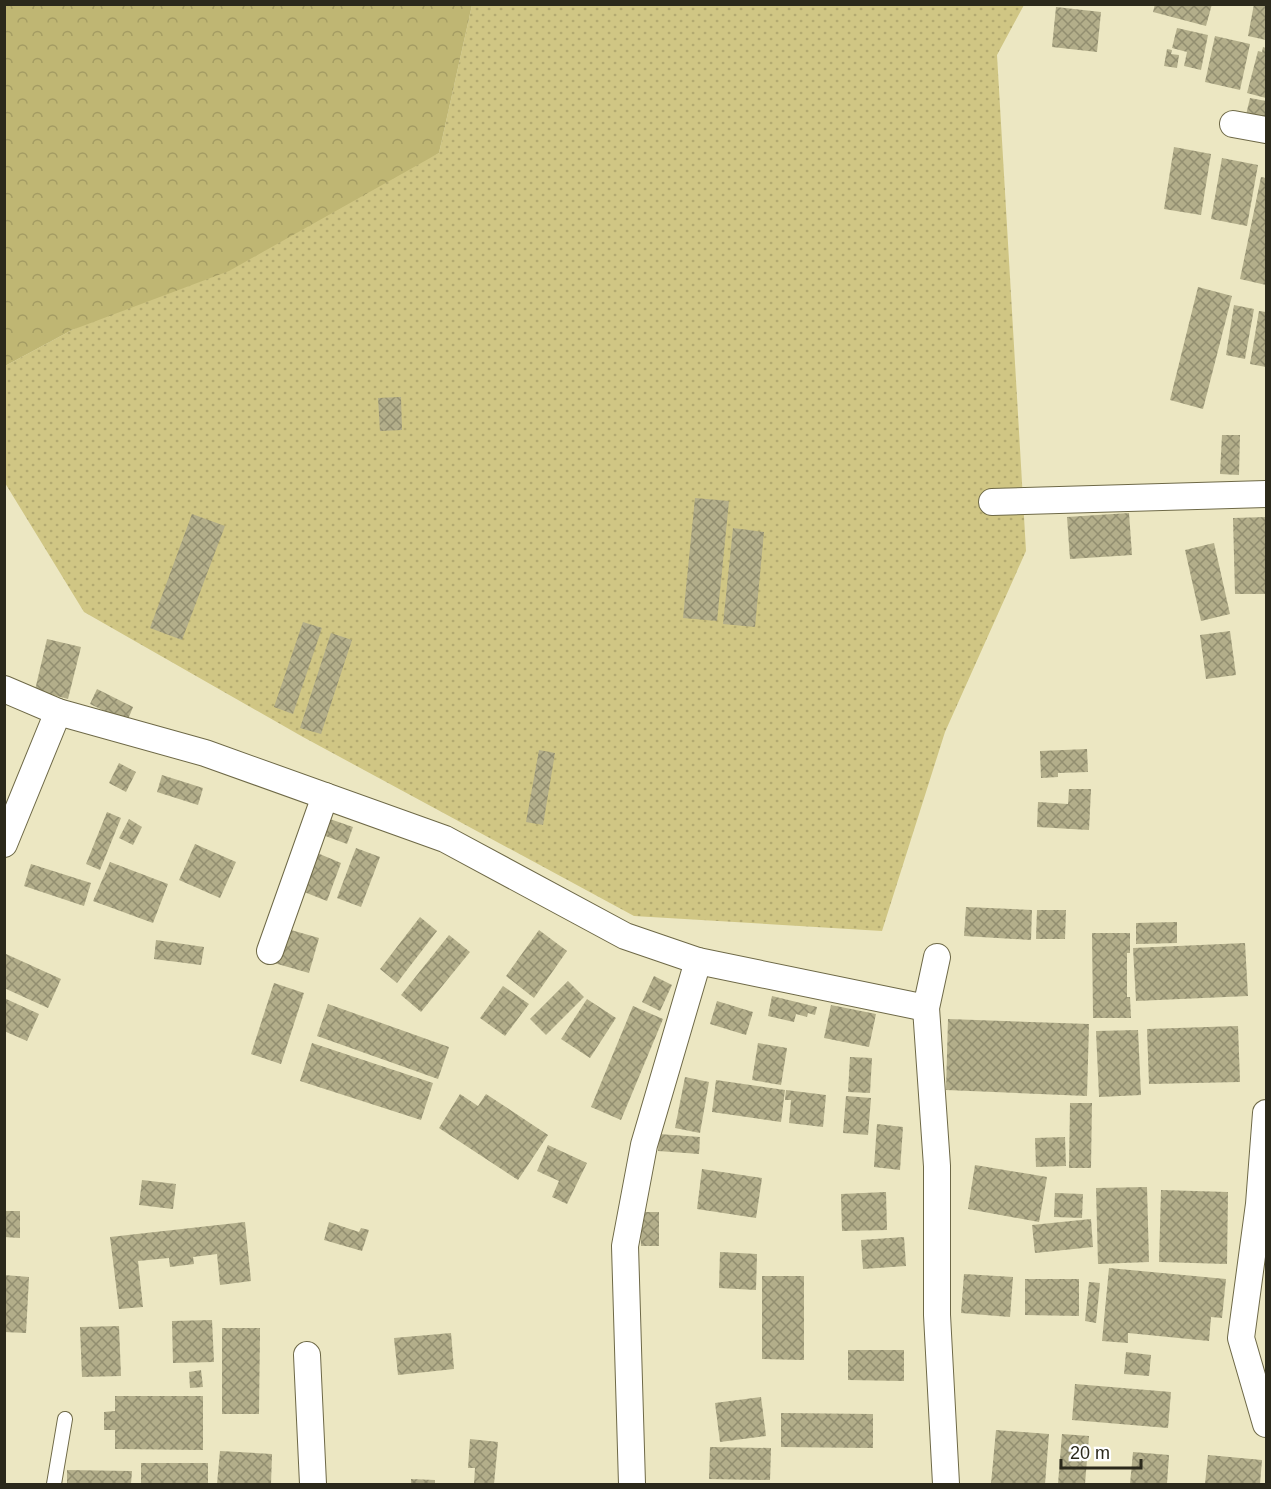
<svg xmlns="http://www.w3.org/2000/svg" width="1271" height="1489" viewBox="0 0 1271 1489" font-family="Helvetica,sans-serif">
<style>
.grass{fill:url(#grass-dots)}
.forest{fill:url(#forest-crowns)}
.building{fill:url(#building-cross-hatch)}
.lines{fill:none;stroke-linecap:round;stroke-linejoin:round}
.service-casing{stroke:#6e6947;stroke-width:16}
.minor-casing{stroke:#6e6947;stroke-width:28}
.service{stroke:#fff;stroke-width:14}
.minor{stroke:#fff;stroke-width:26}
</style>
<defs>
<pattern id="grass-dots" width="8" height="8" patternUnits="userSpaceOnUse" patternTransform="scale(1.5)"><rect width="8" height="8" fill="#d0c684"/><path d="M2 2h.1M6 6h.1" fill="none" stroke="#b3aa71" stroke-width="1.8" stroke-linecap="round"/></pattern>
<pattern id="forest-crowns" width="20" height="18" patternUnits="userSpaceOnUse" patternTransform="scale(1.5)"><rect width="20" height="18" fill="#bfb673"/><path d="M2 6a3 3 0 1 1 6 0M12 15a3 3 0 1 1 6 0" fill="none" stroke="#a49c63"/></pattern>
<pattern id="building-cross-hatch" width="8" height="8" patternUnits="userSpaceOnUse" patternTransform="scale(1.5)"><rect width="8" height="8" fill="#b3ae8a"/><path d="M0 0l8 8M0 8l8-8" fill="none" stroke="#928e70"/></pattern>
</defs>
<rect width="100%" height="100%" fill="#ece7c2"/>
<polygon class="grass" points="472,5 1024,5 997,55 1026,551 945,732 882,931 634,916 303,737 84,612 5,483 5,366 72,330 439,153"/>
<polygon class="forest" points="5,4 472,4 472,5 439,153 229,271 72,330 5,366"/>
<g class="building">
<polygon points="1155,4 1212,4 1206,26 1153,12"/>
<polygon points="1254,4 1266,4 1266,40 1248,36"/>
<polygon points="1056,7 1101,12 1097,52 1052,47"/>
<polygon points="1177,28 1208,35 1201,70 1184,66 1187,52 1172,48"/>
<polygon points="1215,36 1250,44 1240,90 1205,82"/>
<polygon points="1263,47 1266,48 1266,98 1247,93 1258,51 1262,52"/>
<polygon points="1167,49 1172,50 1171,54 1179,55 1177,68 1164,66"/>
<polygon points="1250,98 1266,101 1266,120 1246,115"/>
<polygon points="1174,147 1211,154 1201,215 1164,209"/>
<polygon points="1222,158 1258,165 1247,226 1211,219"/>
<polygon points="1261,177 1266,178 1266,285 1240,279"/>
<polygon points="1198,287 1232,296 1203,409 1170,400"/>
<polygon points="1234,305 1254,309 1245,359 1226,355"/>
<polygon points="1259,311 1266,312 1266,367 1250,364"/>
<polygon points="401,397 402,430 380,431 378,398"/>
<polygon points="1222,435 1240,435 1239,475 1220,474"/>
<polygon points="695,498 729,501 717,621 683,618"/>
<polygon points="1129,513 1132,555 1070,559 1067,517"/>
<polygon points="192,514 225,526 182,640 150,628"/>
<polygon points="1266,517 1266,594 1235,594 1233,518"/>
<polygon points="733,528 764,532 755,627 723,624"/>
<polygon points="1214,543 1230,614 1201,621 1185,550"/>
<polygon points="303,622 322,628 293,714 274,707"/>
<polygon points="1230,631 1236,675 1206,679 1200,635"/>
<polygon points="331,633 352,640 321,734 300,728"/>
<polygon points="47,639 81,647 68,699 35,690"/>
<polygon points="97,689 133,707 127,722 90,704"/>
<polygon points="1087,749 1088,772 1058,773 1058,777 1041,778 1040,751"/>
<polygon points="539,750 555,753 543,825 526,822"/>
<polygon points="119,763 136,772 126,792 109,783"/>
<polygon points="162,775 203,788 198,805 157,792"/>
<polygon points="1069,789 1091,789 1089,830 1037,827 1038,802 1068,804"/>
<polygon points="107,812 121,818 100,870 86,864"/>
<polygon points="327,818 353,827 347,844 320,834"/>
<polygon points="129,819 142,827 133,845 119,838"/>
<polygon points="195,844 236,862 220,898 179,880"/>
<polygon points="356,848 380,857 361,907 337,898"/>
<polygon points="315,852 341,863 327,901 299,890"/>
<polygon points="110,862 168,884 153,923 93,901"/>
<polygon points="31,864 91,883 84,906 24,886"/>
<polygon points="966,907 1032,910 1031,940 964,936"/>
<polygon points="1037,910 1066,910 1065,939 1036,939"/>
<polygon points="420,917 437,931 397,983 380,969"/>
<polygon points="1177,922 1177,943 1136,944 1136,923"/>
<polygon points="284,928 319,938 309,973 274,963"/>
<polygon points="539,930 567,951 534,998 506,976"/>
<polygon points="1092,933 1130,933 1130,953 1127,953 1127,997 1130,997 1131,1018 1093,1018"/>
<polygon points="449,935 470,952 421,1012 401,995"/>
<polygon points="156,940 204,947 201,965 154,959"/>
<polygon points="1245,943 1248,996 1136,1001 1133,948"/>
<polygon points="6,954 61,979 48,1008 4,988"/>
<polygon points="654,976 672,985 660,1011 642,1002"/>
<polygon points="568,981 584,997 546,1035 530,1019"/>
<polygon points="274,983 304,993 281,1064 251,1054"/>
<polygon points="503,986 529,1004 505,1036 480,1018"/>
<polygon points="772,996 817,1007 815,1015 808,1013 807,1017 796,1014 794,1022 768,1016"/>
<polygon points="4,998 39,1014 27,1041 4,1031"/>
<polygon points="587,999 616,1018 590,1058 561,1039"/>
<polygon points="717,1001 753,1012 746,1035 710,1024"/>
<polygon points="328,1004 449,1047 438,1079 317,1036"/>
<polygon points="831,1005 876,1014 869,1047 824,1038"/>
<polygon points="633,1006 663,1019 621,1120 591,1107"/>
<polygon points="948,1019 1089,1024 1087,1096 946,1090"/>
<polygon points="1238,1026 1240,1082 1149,1084 1147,1029"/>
<polygon points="1138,1030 1141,1095 1099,1097 1096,1031"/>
<polygon points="312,1043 433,1083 421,1120 300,1081"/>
<polygon points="758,1043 787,1048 781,1085 752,1080"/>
<polygon points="850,1057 872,1058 870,1093 848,1092"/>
<polygon points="685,1077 709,1082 700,1133 675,1128"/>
<polygon points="716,1080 785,1090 781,1122 712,1112"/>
<polygon points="786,1090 826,1095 823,1127 789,1123 791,1100 785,1100"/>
<polygon points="460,1094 478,1106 486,1094 548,1135 518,1180 439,1128"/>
<polygon points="846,1096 871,1098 868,1135 843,1133"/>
<polygon points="1070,1103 1092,1103 1091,1168 1069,1168"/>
<polygon points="877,1124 903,1127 900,1170 874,1167"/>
<polygon points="659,1134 700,1137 699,1154 658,1151"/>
<polygon points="1065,1137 1066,1166 1036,1167 1035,1138"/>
<polygon points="548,1145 587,1163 567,1204 552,1197 559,1181 537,1171"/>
<polygon points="975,1165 1047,1177 1039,1222 968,1209"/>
<polygon points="702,1169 762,1178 756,1218 697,1209"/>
<polygon points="142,1180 176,1184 173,1209 139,1205"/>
<polygon points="1147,1187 1149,1262 1098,1264 1096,1188"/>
<polygon points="1161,1190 1228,1192 1227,1264 1159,1262"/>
<polygon points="886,1192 887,1230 842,1231 841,1194"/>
<polygon points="1055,1193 1083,1194 1082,1218 1054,1217"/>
<polygon points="4,1211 20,1211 20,1238 4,1237"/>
<polygon points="640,1212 659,1212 659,1246 641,1246"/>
<polygon points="1091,1219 1093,1247 1035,1253 1032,1225"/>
<polygon points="245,1222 251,1281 220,1285 217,1254 193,1257 194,1264 170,1267 169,1258 138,1261 143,1307 119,1309 110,1237"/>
<polygon points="329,1222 359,1232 361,1228 369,1230 362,1251 324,1240"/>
<polygon points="904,1237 906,1266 863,1269 861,1240"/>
<polygon points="720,1252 757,1254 756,1290 719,1288"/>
<polygon points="1109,1268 1226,1279 1222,1318 1211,1317 1209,1341 1128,1333 1128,1343 1102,1341"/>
<polygon points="964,1274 1013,1277 1010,1317 961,1313"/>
<polygon points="4,1275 29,1277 26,1333 4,1332"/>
<polygon points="762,1276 804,1276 804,1360 762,1359"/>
<polygon points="1025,1279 1079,1279 1079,1316 1025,1315"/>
<polygon points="1089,1282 1100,1283 1096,1323 1085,1321"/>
<polygon points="212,1320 214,1362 173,1363 172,1321"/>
<polygon points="119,1326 121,1376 82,1377 80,1327"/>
<polygon points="222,1328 260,1328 259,1414 222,1414"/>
<polygon points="451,1333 454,1369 398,1375 394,1338"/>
<polygon points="848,1350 904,1350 904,1381 848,1380"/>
<polygon points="1126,1352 1151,1355 1149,1376 1124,1374"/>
<polygon points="201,1370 203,1387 190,1388 189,1372"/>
<polygon points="1075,1384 1171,1392 1168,1428 1072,1420"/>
<polygon points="115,1396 203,1396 203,1450 115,1449 115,1430 104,1430 104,1412 115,1411"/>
<polygon points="761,1397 766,1436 720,1442 715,1403"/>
<polygon points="781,1413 873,1414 873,1448 781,1447"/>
<polygon points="996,1430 1049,1434 1045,1484 991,1484"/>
<polygon points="1062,1434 1089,1436 1085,1484 1058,1484"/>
<polygon points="470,1439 498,1442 494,1484 474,1484 475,1468 468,1468"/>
<polygon points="710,1447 771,1448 770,1480 709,1479"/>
<polygon points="220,1451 272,1454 271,1484 217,1484"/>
<polygon points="1133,1452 1169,1455 1167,1484 1130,1484"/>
<polygon points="1208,1455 1262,1460 1260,1484 1205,1484"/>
<rect x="141" y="1463" width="67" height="21"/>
<polygon points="67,1470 132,1471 131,1484 67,1484"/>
<polygon points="411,1479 435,1480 435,1484 411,1484"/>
</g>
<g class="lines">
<g class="service-casing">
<polyline id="service" points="54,1484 65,1419"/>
</g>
<g class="minor-casing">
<g id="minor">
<polyline points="1233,124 1266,130"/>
<polyline points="992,502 1266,494"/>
<polyline points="4,689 58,712 205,753 445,839 625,936 698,961 926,1008"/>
<polyline points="4,844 58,712"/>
<polyline points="270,951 325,796"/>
<polyline points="937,957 926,1008 937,1166 937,1315 946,1484"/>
<polyline points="1266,1113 1259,1204 1241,1338 1266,1424"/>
<polyline points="307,1355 313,1484"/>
<polyline points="632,1484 625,1246 644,1145 698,961"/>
</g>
</g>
<use href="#service" class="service"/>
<use href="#minor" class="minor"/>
</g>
<rect width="1271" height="1489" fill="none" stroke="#2b291b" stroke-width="12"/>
<path d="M1061 1459v9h80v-9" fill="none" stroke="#2b291b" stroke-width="3"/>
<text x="1070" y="1459" font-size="18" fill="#2b291b" stroke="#ffffff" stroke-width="4.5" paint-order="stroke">20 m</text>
</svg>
